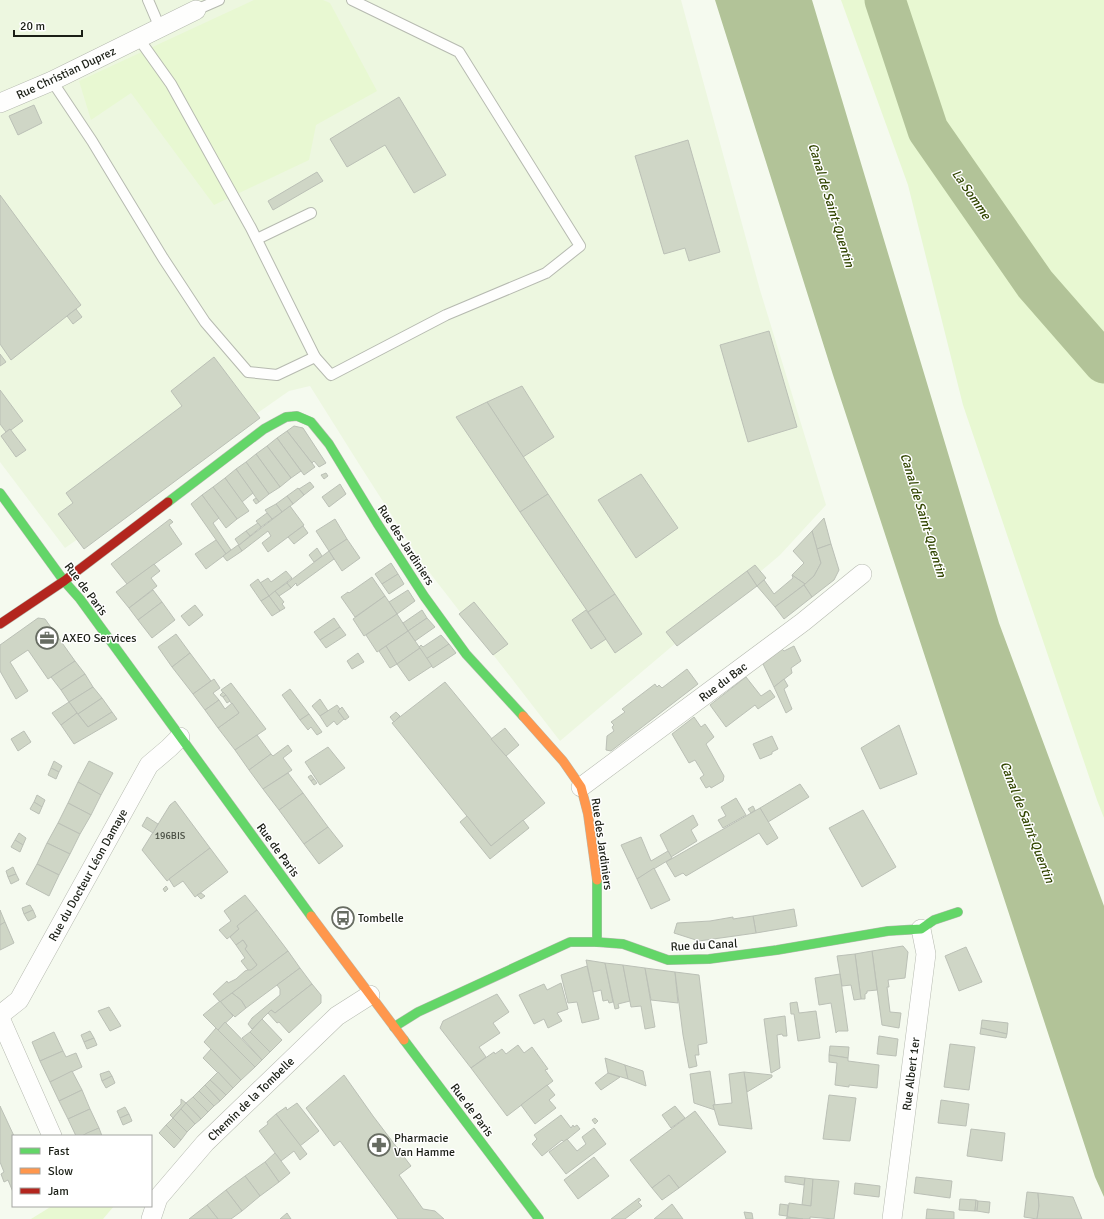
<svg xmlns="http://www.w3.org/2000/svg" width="1104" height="1219" viewBox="0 0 1104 1219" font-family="Signika,sans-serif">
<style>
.built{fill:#edf7e0}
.green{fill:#e8f8d2}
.water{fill:#b2c398}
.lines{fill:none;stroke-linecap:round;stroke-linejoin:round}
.river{stroke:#b2c398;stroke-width:41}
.building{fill:#cfd6c6;stroke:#bbc0b6}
.lane-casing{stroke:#b6bab0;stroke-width:12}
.street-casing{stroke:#b6bab0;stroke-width:20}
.fast-casing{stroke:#b6bab0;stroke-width:10}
.slow-casing{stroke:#b6bab0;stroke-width:10}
.jam-casing{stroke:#b6bab0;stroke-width:10}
.lane{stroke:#fefefd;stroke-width:10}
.street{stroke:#fefefd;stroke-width:19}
.fast{stroke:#63d668;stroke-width:9}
.slow{stroke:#ff974d;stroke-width:9}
.jam{stroke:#b3261e;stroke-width:9}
.labels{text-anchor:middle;stroke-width:3;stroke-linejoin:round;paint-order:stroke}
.number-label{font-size:10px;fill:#484d42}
.street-label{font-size:12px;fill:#1b1f16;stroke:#fff}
.poi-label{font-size:12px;fill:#1b1f16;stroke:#fff;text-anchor:start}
.water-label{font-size:13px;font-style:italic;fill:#314501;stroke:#fff}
</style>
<rect width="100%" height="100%" fill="#f5faef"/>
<polygon class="built" points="0,0 681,0 760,290 826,505 780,555 560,741 423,564 359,464 310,386 289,391 65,548 0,462"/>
<g class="green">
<polygon points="254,0 323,0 330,3 377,91 316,125 309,160 214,205 131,93 91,120 79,81"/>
<polygon points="841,0 1104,0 1104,818 1097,800 963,405 908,185"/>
<polygon points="52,1206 114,1206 103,1219 31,1219"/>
</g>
<polygon class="water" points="715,0 812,0 999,623 1104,906 1104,1197 1095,1177 833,375"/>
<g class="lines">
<polyline class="river" points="885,0 928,130 1035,284 1104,363"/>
</g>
<g class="building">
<polygon points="399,97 446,175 414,193 385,145 347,167 330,139"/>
<polygon points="34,105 42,123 18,135 9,116"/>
<polygon points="688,140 720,252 689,261 685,248 664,254 635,156"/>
<polygon points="317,172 323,181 273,210 268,201"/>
<polygon points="0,195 81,305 11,360 0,344"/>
<polygon points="76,309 82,317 73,324 67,316"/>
<polygon points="769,331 797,427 748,442 720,345"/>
<polygon points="0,354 6,362 0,366"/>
<polygon points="214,357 260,418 84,549 58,514 73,503 66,493 182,406 171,391"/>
<polygon points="522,386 554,437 523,457 487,402"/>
<polygon points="0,390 23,421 11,430 10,429 6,432 0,424"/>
<polygon points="487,402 548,494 520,512 456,417"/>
<polygon points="294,426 303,428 326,463 319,467 314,461 312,463 287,431"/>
<polygon points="10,429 26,450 16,457 1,436"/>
<polygon points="287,431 315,467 304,475 277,438"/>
<polygon points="277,438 301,471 291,478 267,446"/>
<polygon points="267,446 291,478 280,487 256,454"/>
<polygon points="256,454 280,487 269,494 246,462"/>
<polygon points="246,462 269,494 259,502 236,469"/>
<polygon points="236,469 253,493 242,502 225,478"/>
<polygon points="326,473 328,476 324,479 321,475"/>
<polygon points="641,474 678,528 636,558 598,500"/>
<polygon points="225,478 249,511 237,519 213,487"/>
<polygon points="310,482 314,487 304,495 299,489"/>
<polygon points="340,484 346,494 329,507 322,497"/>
<polygon points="213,487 237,519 226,528 202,495"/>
<polygon points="298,488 304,495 293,504 287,496"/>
<polygon points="548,494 615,594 588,612 520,512"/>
<polygon points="202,495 219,518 213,523 231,550 226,554 191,504"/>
<polygon points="287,496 293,504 282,512 276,504"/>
<polygon points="256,498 259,502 256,504 253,500"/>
<polygon points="276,504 282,512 272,519 265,510"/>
<polygon points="290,506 304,525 268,552 262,543 271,536 268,531 242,551 238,545 239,545"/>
<polygon points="267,513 272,519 261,527 256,521"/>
<polygon points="824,518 831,544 817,549 812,531"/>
<polygon points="170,519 173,522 169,525 182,544 127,584 111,564"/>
<polygon points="335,519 347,539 329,551 316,531"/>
<polygon points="258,523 261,527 250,536 246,531"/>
<polygon points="303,526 308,533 294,544 288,537"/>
<polygon points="246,531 250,536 239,545 235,539"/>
<polygon points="812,531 821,563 814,576 805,584 792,575 804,563 793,551"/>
<polygon points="347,539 360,558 342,571 329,551"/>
<polygon points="216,540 226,554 206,569 195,554"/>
<polygon points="831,544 839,570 834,580 812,597 804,585 814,576 821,563 817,549"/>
<polygon points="238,545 242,551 227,561 223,556"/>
<polygon points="317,548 322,556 314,562 309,555"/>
<polygon points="329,551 334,559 297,586 296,583 291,588 287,583"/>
<polygon points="391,563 398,574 382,584 375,574"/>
<polygon points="154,564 160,571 151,578 157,586 129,608 116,592"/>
<polygon points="755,565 766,578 757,586 747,571"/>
<polygon points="286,571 292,578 269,596 260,583 268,578 271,582"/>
<polygon points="747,571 757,586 677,646 666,632"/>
<polygon points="398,574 404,584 389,594 382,584"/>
<polygon points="792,575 805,584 775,607 757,586 764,580 774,594 793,578"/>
<polygon points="372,577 385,596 355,617 341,597 348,592 349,593"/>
<polygon points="258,579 269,596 261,601 250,585"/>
<polygon points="287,583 291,588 279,596 275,591"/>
<polygon points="804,585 812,597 784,619 775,607"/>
<polygon points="153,590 162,602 138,620 129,608"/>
<polygon points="408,590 415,601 397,614 389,602"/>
<polygon points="275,591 284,602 282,604 285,608 280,611 269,596"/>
<polygon points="615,594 642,634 615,653 588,612"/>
<polygon points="269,596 280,611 272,616 261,601"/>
<polygon points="385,596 397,614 364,636 353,619"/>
<polygon points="162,602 175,620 152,638 138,620"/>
<polygon points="474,602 508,644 493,655 459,614"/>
<polygon points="195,605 203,615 189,626 181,616"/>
<polygon points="422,610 427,618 408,631 403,623"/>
<polygon points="586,610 606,639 591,649 572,620"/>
<polygon points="397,614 408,631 377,652 366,635"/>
<polygon points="38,618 45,619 75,661 48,679 28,650 10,662 28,691 16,699 0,671 0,645"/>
<polygon points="334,618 340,627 320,640 314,632"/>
<polygon points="427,618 435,627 415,641 408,631"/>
<polygon points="340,627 346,635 326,648 320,640"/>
<polygon points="408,631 420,648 397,664 386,646"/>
<polygon points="176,634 190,653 172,667 158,647"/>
<polygon points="441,635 449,644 426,659 419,647 421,645 423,647"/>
<polygon points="449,644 456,653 433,668 426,659"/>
<polygon points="386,646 397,664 390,668 379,651"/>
<polygon points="794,646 801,661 791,668 792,673 774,687 763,664 782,649 784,651"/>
<polygon points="420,648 432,666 409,681 397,664"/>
<polygon points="190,653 211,681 193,694 172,667"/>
<polygon points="358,653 364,662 352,669 347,661"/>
<polygon points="75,661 85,674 61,690 51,677"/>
<polygon points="687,669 698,684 611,751 606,750 607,736 614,731 612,727 614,725 611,722 625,712 622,709 655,684 657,687 659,685 662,688"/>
<polygon points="85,674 93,687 69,702 61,690"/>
<polygon points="746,677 761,696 770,690 775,697 758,709 755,705 726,727 710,705"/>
<polygon points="214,679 220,688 213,693 219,700 205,710 193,694"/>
<polygon points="784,679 788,686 784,689 792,709 786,713 774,687"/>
<polygon points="445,682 545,803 491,846 392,723"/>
<polygon points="231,683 266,729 235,750 218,728 239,713 221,690"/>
<polygon points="93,687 102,698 78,714 69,702"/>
<polygon points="290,689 309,714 300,720 282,695"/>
<polygon points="223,692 226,695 223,697 220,695"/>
<polygon points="226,695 230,701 227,703 223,697"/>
<polygon points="102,698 112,712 88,727 78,714"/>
<polygon points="320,699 328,711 320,716 312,706"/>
<polygon points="219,700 225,709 232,703 239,713 218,728 205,710"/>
<polygon points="69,702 77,713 61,725 52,713"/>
<polygon points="337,705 340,709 338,711 344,719 337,725 334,721 327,727 320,716"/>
<polygon points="342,707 349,717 345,720 338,711"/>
<polygon points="112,712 117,719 74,744 61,725 77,713 88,727"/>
<polygon points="396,712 400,716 394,722 390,717"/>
<polygon points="309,714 322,732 317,735 311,727 308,730 300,720"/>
<polygon points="694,717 701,727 705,724 714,737 706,744 724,776 723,781 711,788 710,786 706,788 700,778 704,775 695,760 689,763 672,734"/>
<polygon points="899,725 917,774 880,789 861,748"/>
<polygon points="505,728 519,745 506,756 491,739"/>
<polygon points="24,731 31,742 18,751 11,739"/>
<polygon points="257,735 271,754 249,770 235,750"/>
<polygon points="772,736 778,749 772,752 772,754 760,759 753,744"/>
<polygon points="288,745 292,751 283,758 292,770 263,789 249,770 271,754 273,756"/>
<polygon points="328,747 345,768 320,785 305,762"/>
<polygon points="54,761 62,766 59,772 51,768"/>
<polygon points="89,761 113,773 101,795 78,782"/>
<polygon points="51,768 59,772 56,779 48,775"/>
<polygon points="288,773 303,793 279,810 263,789"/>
<polygon points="311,775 314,779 311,781 308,777"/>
<polygon points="314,779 317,783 314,785 311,781"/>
<polygon points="78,782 101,795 91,815 68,803"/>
<polygon points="800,784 809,797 768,822 760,808"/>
<polygon points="303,793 328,827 304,844 279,810"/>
<polygon points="37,795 45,800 42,807 34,802"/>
<polygon points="736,798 746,815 723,828 718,820 726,816 721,807"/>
<polygon points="175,801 210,848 167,881 142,850 170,805"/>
<polygon points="34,802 42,807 39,814 30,809"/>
<polygon points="68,803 91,815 80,834 58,823"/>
<polygon points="753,806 755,810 751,813 748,809"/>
<polygon points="760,808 778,838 767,845 759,833 686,876 683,873 675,877 666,862"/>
<polygon points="863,810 896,867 862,887 829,828"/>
<polygon points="693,815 698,825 691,830 697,841 671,857 660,835"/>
<polygon points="467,816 491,846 523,820 529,828 490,859 460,822"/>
<polygon points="147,817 158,824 153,833 142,826"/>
<polygon points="58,823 80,834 70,854 47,843"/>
<polygon points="328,827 343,846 319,864 304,844"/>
<polygon points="19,833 26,838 23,845 15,840"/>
<polygon points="641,837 651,861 668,851 672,858 637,879 621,845"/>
<polygon points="15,840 23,845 20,852 11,847"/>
<polygon points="47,843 70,854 59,875 37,864"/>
<polygon points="210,848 228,872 195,897 183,881 174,887 169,879"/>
<polygon points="37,864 59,875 49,896 26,884"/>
<polygon points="13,867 16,874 8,877 6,871"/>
<polygon points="654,868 670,900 651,909 637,879"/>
<polygon points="16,874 19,880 11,884 8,877"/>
<polygon points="166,886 168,889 165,892 163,889"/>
<polygon points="201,893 205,896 201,899 197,895"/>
<polygon points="245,895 257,910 237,926 239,929 227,939 219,930 231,921 224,911"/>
<polygon points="30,905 33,910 24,914 22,908"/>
<polygon points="794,909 797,926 756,933 753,916"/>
<polygon points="0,910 5,922 0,925"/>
<polygon points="33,910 36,917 28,921 24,914"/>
<polygon points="257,910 288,951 220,1002 213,994 227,981 228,983 236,979 245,971 250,969 251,970 257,965 245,949 247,946 243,940 236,945 230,937 239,929 237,926"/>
<polygon points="753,916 756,933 699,941 674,933 677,923 710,921 733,917 733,919"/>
<polygon points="5,922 14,943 0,950 0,925"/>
<polygon points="243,940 247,946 245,949 257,965 251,970 248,970 241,961 245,958 236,945"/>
<polygon points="903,946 908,952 905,978 888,980 889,987 887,987 890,1012 901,1013 899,1028 882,1025 872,951"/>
<polygon points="966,947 982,982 959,991 945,956"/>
<polygon points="288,951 300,968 246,1008 241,1000 232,993"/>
<polygon points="872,951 877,990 867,991 867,993 865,994 865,999 861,999 855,954"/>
<polygon points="855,954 861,999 854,1000 851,985 842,986 837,956"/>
<polygon points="586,960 605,963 613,1002 609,1003 608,1000 603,1001 601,990 593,992"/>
<polygon points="605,963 623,965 630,1001 618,1004 619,1008 615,1009"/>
<polygon points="623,965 645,968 655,1027 645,1029 641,1006 631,1007"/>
<polygon points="587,966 599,1019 582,1023 577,1002 568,1003 561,975"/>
<polygon points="300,968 312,984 275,1013 271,1010 252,1029 248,1024 252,1018 280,995 280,989 277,985"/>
<polygon points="645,968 675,972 678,1003 651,1000"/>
<polygon points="675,972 699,975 707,1043 698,1045 699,1055 695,1055 697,1066 689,1068 683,1035"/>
<polygon points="840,974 848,1031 838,1031 836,1033 831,1003 819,1005 815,978"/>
<polygon points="561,983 568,1009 557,1013 562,1021 548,1028 544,1019 534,1024 519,995 544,984 547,990"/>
<polygon points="312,984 321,995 321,1003 289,1033 279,1022 277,1023 268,1013 271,1010 275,1013"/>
<polygon points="232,993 241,1000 246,1008 235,1017 220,1002"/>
<polygon points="497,994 509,1012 493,1023 500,1033 479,1047 486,1057 471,1068 440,1028 443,1021"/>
<polygon points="220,1001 233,1016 218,1030 203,1015"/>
<polygon points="797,1002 799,1013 816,1011 820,1038 798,1041 794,1014 791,1014 790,1003"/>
<polygon points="109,1007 121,1026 110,1031 98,1011"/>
<polygon points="785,1016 787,1036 783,1036 782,1034 777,1035 780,1068 771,1073 764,1019"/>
<polygon points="262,1019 282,1040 270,1052 250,1032"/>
<polygon points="982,1020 1008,1023 1007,1034 981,1028"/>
<polygon points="225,1022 262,1060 255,1067 218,1030"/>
<polygon points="216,1028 255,1067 241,1080 204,1042"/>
<polygon points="981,1028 1007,1034 1006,1038 980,1034"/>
<polygon points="90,1031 94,1038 84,1042 81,1035"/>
<polygon points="54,1032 63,1051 40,1061 32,1042"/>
<polygon points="250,1032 270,1052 262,1060 242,1038"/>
<polygon points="879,1036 898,1039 896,1056 877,1054"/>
<polygon points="94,1038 97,1045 87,1049 84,1042"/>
<polygon points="950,1044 975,1047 969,1090 944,1087"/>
<polygon points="518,1045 524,1053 532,1047 548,1069 545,1070 553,1081 507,1116 471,1068 494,1052 495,1054 502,1049 506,1054"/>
<polygon points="830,1046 849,1047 848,1058 829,1055"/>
<polygon points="211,1049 241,1080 233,1088 203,1058"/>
<polygon points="63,1051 66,1057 76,1053 82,1067 50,1082 40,1061"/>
<polygon points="829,1055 848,1058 848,1061 879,1065 877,1088 849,1085 849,1087 835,1085 837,1063 829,1062"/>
<polygon points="605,1058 625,1065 628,1079 608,1073"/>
<polygon points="625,1065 643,1071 646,1086 628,1079"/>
<polygon points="72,1071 82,1090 59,1101 50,1082"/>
<polygon points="109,1071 112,1076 102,1081 100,1074"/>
<polygon points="710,1071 715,1105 713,1105 715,1110 694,1103 690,1074"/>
<polygon points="218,1072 233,1088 226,1095 210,1080"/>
<polygon points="744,1072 772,1075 772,1077 747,1092"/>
<polygon points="744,1072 752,1129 719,1125 713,1105 732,1103 729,1074"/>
<polygon points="608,1073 620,1077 601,1090 595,1083"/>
<polygon points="344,1075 373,1116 411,1166 399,1175 423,1209 435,1211 444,1219 398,1219 340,1141 334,1146 306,1108"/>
<polygon points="112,1076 115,1083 106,1088 102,1081"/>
<polygon points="210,1080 226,1095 220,1101 205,1085"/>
<polygon points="205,1085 220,1101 214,1106 199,1091"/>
<polygon points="547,1085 555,1095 549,1100 556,1108 535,1124 521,1105"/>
<polygon points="82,1090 90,1109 68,1119 59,1101"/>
<polygon points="199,1091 214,1106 208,1112 193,1097"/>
<polygon points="829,1095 856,1098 850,1141 823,1139"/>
<polygon points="193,1097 208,1112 201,1119 186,1103"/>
<polygon points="181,1099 186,1103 173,1118 170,1115 181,1104"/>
<polygon points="941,1100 969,1104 966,1126 938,1123"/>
<polygon points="186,1103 201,1119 195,1124 181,1109"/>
<polygon points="297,1103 319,1131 300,1146 276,1114 286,1107 287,1110"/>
<polygon points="0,1106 14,1136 13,1136 13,1192 8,1180 4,1182 1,1174 4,1172 0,1162"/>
<polygon points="675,1106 685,1118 671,1128 662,1115"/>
<polygon points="125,1107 129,1114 120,1118 117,1111"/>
<polygon points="90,1109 99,1128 82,1136 76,1136 68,1119"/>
<polygon points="181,1109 195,1124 187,1132 173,1118"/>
<polygon points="695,1111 726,1152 679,1188 669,1175 652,1188 630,1160"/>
<polygon points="129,1114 132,1121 123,1125 120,1118"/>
<polygon points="276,1114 307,1154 300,1160 294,1151 281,1161 259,1131 268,1124 267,1122"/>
<polygon points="561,1115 571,1128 573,1125 574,1127 577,1125 580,1129 564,1142 562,1140 542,1156 532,1144 537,1139 534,1135"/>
<polygon points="173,1118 187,1132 181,1140 166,1125"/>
<polygon points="595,1118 598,1121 595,1124 592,1120"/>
<polygon points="166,1125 181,1140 174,1148 159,1133"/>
<polygon points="99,1128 102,1136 82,1136 87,1133"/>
<polygon points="594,1128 606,1144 566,1174 549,1152 567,1139 577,1151 586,1144 582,1137"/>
<polygon points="971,1129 1005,1133 1002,1161 967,1156"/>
<polygon points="275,1153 290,1173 279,1182 265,1162"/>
<polygon points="594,1157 609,1176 578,1199 564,1180"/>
<polygon points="265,1162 279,1182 260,1196 245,1176"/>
<polygon points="669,1175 679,1188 662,1200 652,1188"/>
<polygon points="245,1176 260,1196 242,1211 226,1190"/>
<polygon points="785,1176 805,1178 804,1185 785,1182"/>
<polygon points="916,1177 952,1181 950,1198 914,1193"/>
<polygon points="805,1178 813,1179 811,1206 802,1205"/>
<polygon points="813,1179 839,1181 834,1219 810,1217 810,1219 803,1219 787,1217 789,1203 811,1206"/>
<polygon points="855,1183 880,1186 879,1197 854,1194"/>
<polygon points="226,1190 242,1211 231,1219 218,1219 207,1205"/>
<polygon points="1027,1192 1038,1193 1039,1206 1037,1219 1024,1217"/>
<polygon points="1038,1193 1073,1197 1082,1219 1037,1219 1039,1206"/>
<polygon points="639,1198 641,1200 638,1202 642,1206 625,1219 611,1219"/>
<polygon points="960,1199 976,1200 975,1211 959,1210"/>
<polygon points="976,1200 978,1201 977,1211 975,1211"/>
<polygon points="978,1201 990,1202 989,1213 977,1211"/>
<polygon points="672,1204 683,1219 654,1219"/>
<polygon points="780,1204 788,1205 787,1216 779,1215"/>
<polygon points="207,1205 218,1219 189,1219"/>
<polygon points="927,1209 954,1212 954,1219 926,1219"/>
<polygon points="744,1212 752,1213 753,1219 746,1219"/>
<polygon points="287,1213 291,1219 280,1219"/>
<polygon points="787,1217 803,1219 786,1219"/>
</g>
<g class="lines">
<g class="lane-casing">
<g id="lane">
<polyline points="148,0 160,28"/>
<polyline points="196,10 219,0"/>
<polyline points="139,39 171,84 251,228 315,357 331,375 446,315 546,273 580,246 459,52 352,0"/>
<polyline points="52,81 92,141 163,258 205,322 248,372 277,375 315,357"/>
<polyline points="257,239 311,213"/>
</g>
</g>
<g class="street-casing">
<g id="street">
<polyline points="0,103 52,81 196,10"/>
<polyline points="581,787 803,622 862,574"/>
<polyline points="0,1015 19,1000 149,765 169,748 180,737"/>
<polyline points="0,1018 52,1136"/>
<polyline points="151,1219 158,1198 205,1143 337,1016 370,995"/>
<polyline points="892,1219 926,954 921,929"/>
</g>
</g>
<g class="fast-casing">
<g id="fast">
<polyline points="0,493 64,581 80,599 311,916"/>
<polyline points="168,502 264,429 286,417 297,416 311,422 329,444 377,523 424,596 466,654 523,716"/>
<polyline points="597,880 597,942"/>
<polyline points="394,1027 418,1012 570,942 597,942 623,944 668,960 709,959 777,950 888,931 921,929 934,920 958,912"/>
<polyline points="404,1040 539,1219"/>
</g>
</g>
<g class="slow-casing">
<g id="slow">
<polyline points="523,716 563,761 581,787 588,814 597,880"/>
<polyline points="311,916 404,1040"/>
</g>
</g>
<g class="jam-casing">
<polyline id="jam" points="0,624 64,581 168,502"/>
</g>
<use href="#lane" class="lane"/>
<use href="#street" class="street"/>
<use href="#fast" class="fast"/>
<use href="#slow" class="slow"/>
<use href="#jam" class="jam"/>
</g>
<defs>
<g id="office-ring" transform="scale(1.15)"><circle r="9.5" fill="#fff" stroke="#676c62" stroke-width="1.5"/><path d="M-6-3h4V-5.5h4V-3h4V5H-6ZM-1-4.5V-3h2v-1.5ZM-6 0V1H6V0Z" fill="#676c62"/></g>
<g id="bus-ring" transform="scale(1.15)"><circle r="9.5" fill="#fff" stroke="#676c62" stroke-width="1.5"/><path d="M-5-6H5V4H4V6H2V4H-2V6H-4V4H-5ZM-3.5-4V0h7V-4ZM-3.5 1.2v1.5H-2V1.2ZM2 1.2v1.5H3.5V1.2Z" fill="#676c62"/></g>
<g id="pharmacy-ring" transform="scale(1.15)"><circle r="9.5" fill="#fff" stroke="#676c62" stroke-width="1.5"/><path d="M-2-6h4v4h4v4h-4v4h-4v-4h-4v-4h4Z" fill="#676c62"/></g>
</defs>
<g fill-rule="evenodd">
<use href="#office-ring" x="47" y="638"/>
<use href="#bus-ring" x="343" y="918"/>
<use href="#pharmacy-ring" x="379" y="1145"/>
</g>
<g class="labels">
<g class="number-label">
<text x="170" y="839">196BIS</text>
</g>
<g class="street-label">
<text transform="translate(66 73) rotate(-25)" y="4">Rue Christian Duprez</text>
<text transform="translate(406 545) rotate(57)" y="4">Rue des Jardiniers</text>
<text transform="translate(86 589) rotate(53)" y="4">Rue de Paris</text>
<text transform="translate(723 682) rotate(-37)" y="4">Rue du Bac</text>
<text transform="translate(602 844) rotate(82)" y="4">Rue des Jardiniers</text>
<text transform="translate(278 850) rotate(54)" y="4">Rue de Paris</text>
<text transform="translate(88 875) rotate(-61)" y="4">Rue du Docteur Léon Damaye</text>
<text transform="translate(704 945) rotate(-3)" y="4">Rue du Canal</text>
<text transform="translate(911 1074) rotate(-83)" y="4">Rue Albert 1er</text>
<text transform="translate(251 1099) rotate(-44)" y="4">Chemin de la Tombelle</text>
<text transform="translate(472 1110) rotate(53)" y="4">Rue de Paris</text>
</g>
<g class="poi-label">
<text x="62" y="642">AXEO Services</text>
<text x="358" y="922">Tombelle</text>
<text x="394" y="1142">Pharmacie<tspan x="394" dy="14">Van Hamme</tspan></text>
</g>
<g class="water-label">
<text transform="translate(972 194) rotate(55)" y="5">La Somme</text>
<text transform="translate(832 205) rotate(73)" y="5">Canal de Saint-Quentin</text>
<text transform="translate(924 515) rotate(73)" y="5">Canal de Saint-Quentin</text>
<text transform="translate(1028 822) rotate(69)" y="5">Canal de Saint-Quentin</text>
</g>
</g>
<rect x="12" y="1135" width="140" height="72" fill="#ffffff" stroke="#a4a5a2"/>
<rect x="20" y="1148" width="20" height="6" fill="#63d668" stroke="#a4a5a2"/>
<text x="48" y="1155" font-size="12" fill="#1b1f16">Fast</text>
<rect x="20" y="1168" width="20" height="6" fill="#ff974d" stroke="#a4a5a2"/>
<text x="48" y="1175" font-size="12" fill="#1b1f16">Slow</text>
<rect x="20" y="1188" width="20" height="6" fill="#b3261e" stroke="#a4a5a2"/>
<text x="48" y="1195" font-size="12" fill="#1b1f16">Jam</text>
<path d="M14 30v6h68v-6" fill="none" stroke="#1b1f16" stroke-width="2"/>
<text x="20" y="30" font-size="12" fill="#1b1f16" stroke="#ffffff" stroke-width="3" paint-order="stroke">20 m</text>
</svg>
